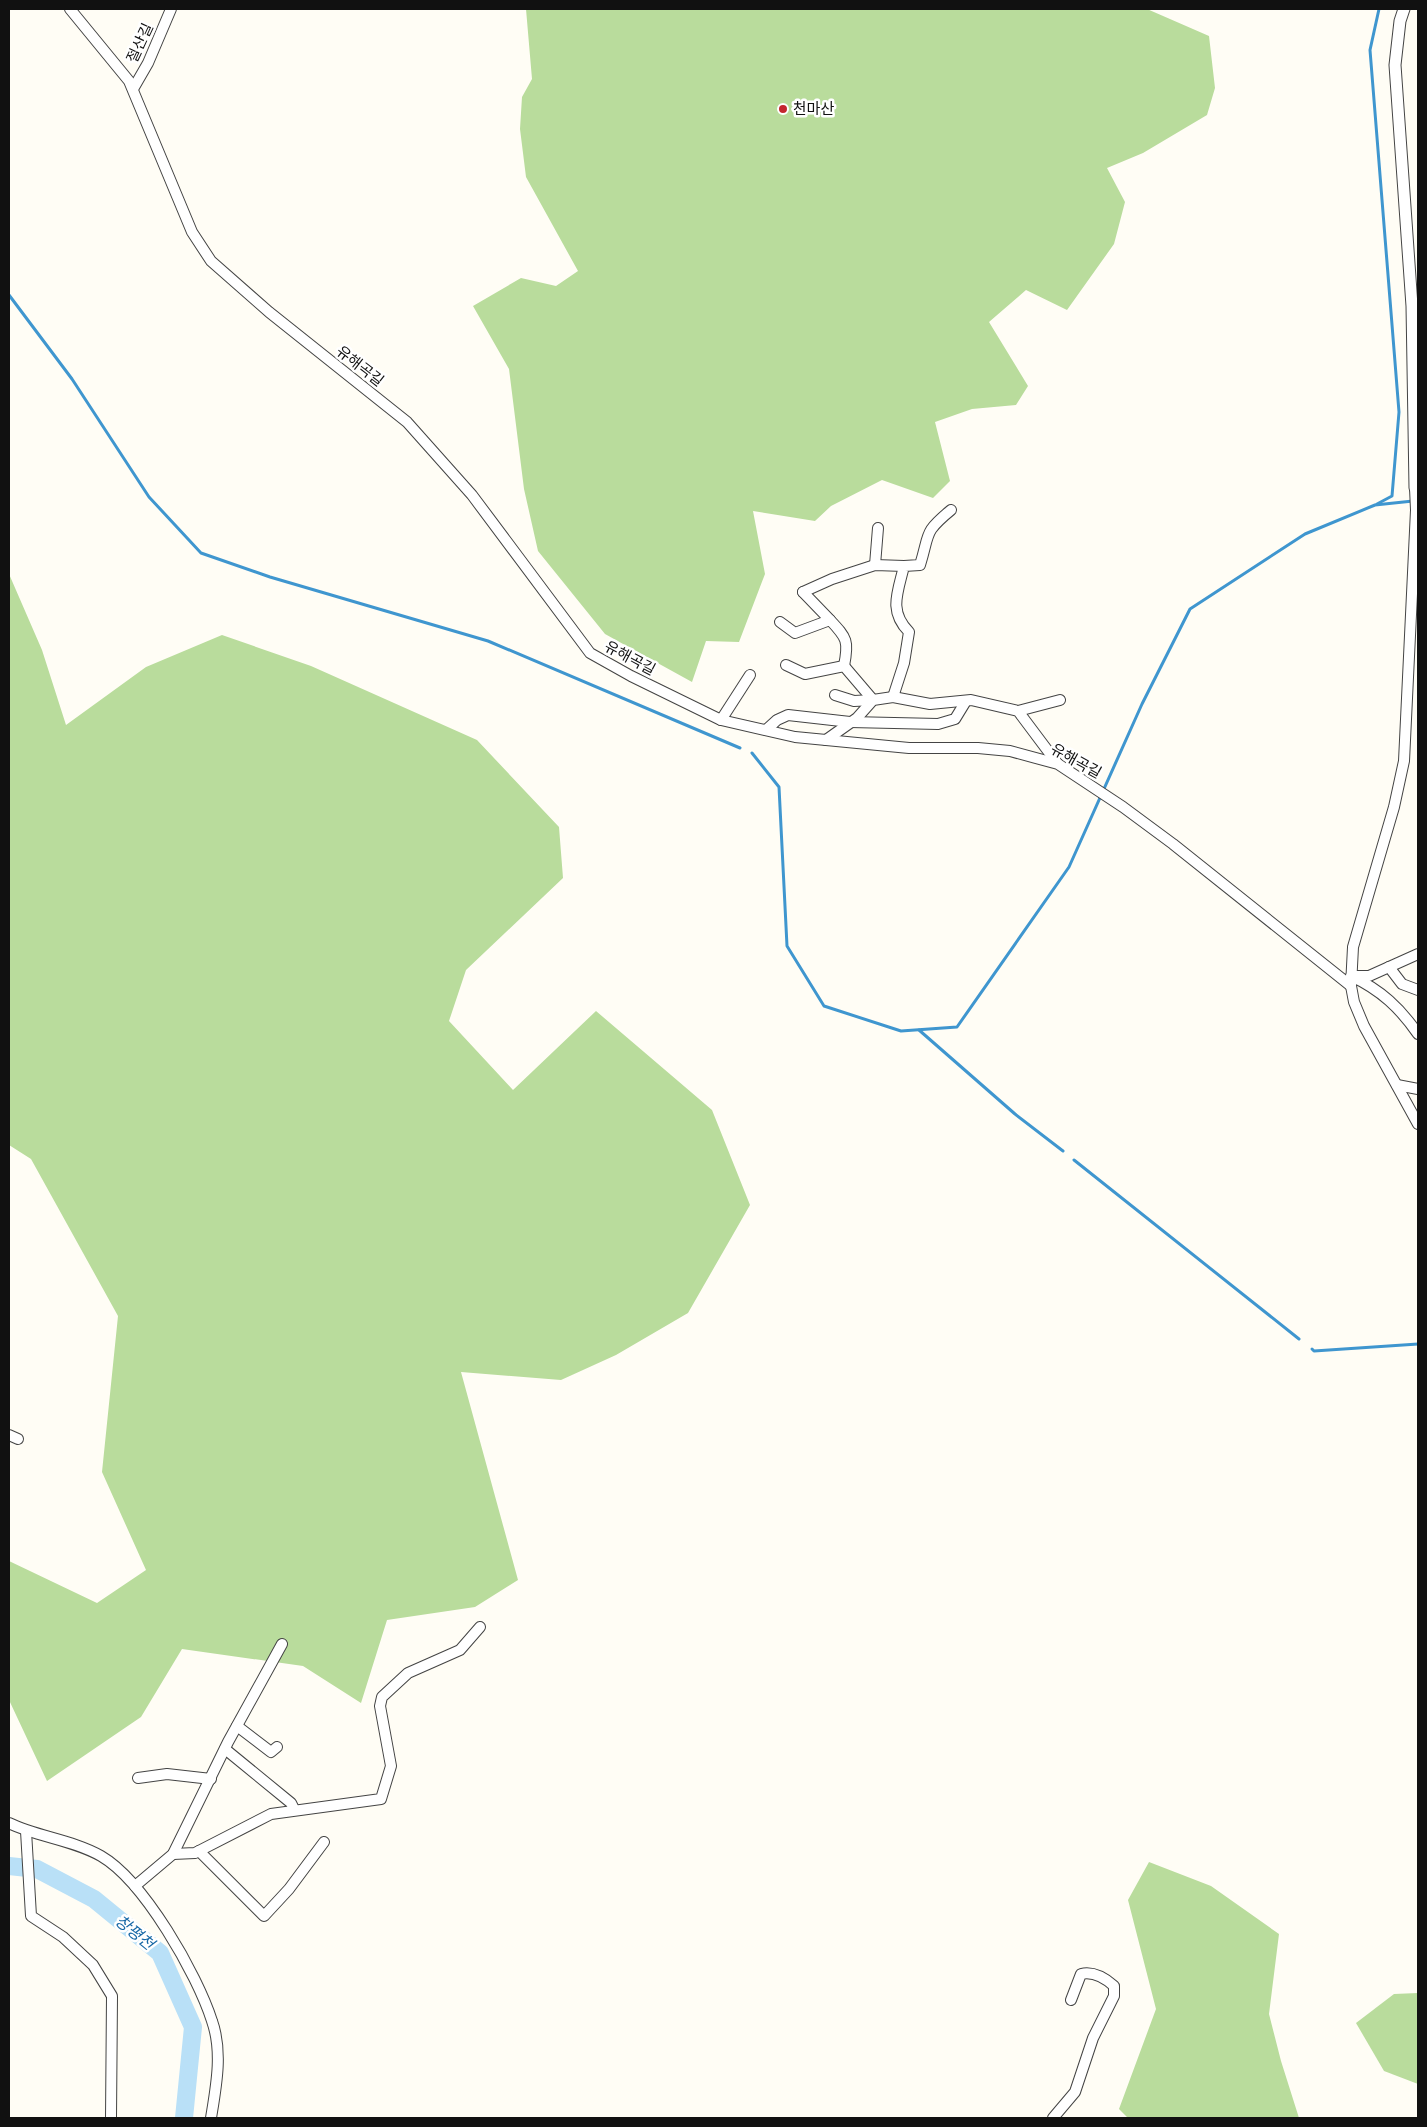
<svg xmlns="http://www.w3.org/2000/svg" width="1427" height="2127" viewBox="0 0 1427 2127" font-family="'Noto Serif','Noto Sans KR',serif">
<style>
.forest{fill:#b9dc9c}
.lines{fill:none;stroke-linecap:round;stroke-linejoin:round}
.stream{stroke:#3f96cf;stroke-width:3}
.river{stroke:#b9e0f7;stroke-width:18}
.minor-casing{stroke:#444;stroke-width:12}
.tertiary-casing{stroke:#444;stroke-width:13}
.minor{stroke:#fff;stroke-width:10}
.tertiary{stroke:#fff;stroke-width:11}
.poi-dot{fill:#c4262e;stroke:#fff;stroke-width:2}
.labels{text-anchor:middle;stroke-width:5;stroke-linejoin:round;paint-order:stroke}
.street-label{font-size:15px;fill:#111;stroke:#fff}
.poi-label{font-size:15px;fill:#111;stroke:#fff;text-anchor:start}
.water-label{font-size:16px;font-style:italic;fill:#1768a6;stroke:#fff}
</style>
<rect width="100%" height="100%" fill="#fffdf5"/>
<g class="forest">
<polygon points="526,9 1147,9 1209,36 1215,88 1207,115 1143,153 1107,168 1125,202 1114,244 1067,310 1026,290 989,322 1028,386 1016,405 972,409 935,422 950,481 933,498 882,480 831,506 815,521 753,511 765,574 739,642 706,641 692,682 605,634 538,551 524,489 509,369 473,306 521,278 556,286 578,271 526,177 520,129 522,97 532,79"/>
<polygon points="9,574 42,650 66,725 146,667 222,635 311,666 477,740 559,827 563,878 466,970 449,1021 513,1090 596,1011 712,1110 750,1205 688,1313 616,1355 561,1380 461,1372 518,1580 475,1607 387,1620 361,1703 303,1666 182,1649 141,1717 47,1781 9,1700 9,1561 97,1603 146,1570 102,1472 118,1316 31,1159 9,1145"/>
<polygon points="1149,1862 1211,1886 1279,1934 1269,2014 1281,2061 1299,2118 1128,2118 1119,2109 1156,2009 1128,1900"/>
<polygon points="1418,1993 1418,2084 1384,2071 1356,2023 1394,1994"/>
</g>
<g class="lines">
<g class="stream">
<polyline points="9,295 72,379 149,497 201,553 270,577 488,641 740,748"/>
<polyline points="1377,504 1392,496 1399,412 1370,50 1379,9"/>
<polyline points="752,753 779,787 787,946 824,1006 901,1031 957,1027 1069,867 1142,704 1190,609 1305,534 1375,505 1413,501"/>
<polyline points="919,1030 1015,1114 1063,1151"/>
<polyline points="1074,1160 1299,1339"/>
<polyline points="1312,1349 1314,1351 1418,1344"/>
</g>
<polyline class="river" points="9,1866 37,1869 94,1899 160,1953 193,2027 184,2118"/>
<g class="minor-casing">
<g id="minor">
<polyline points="70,9 129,81 192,232 211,261 269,312 407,422 472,495 590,653 631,676 721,720 795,737 909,748 978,748 1010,751 1058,764 1123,807 1173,844 1351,986"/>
<polyline points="133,89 148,63 171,9"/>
<polyline points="1415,488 1416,510 1404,761 1394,807 1353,947 1351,986 1354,1002 1364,1026 1418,1124"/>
<polyline points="875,565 878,528"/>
<polyline points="803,592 832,579 875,565 904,566"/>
<polyline points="803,592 830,620"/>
<path d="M780,622L795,633L830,620C847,638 849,641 844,666"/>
<polyline points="786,665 805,674 844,666 873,700"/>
<polyline points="835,695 854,701 873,700"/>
<path d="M893,697L904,663L909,632C888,611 898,592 904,566L920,565C930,533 923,533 951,510"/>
<polyline points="1018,711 1060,700"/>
<polyline points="721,720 750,675"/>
<polyline points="766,730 777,720 788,715 850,722 938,724 955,719 966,701"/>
<polyline points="826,740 857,718 873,700 893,697 930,704 971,700 1018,711 1057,763"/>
<polyline points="1389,967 1402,984 1418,990"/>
<path d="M1351,976C1381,990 1400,1008 1418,1034"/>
<polyline points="1354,976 1369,976 1418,954"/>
<polyline points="1397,1085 1418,1089"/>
<polyline points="9,1435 18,1439"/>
<polyline points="237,1726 271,1752 277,1747"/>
<polyline points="225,1749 291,1803 294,1809"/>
<polyline points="138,1778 167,1774 211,1779"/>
<path d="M9,1823C38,1837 73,1840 101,1856C144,1881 197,1974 212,2021C223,2052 216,2087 211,2118"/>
<polyline points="26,1831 31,1916 63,1937 93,1965 112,1996 111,2118"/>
<polyline points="199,1851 264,1916 289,1889 324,1842"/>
<polyline points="173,1854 195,1853 271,1814 381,1799 391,1766 380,1706 382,1697 408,1673 460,1650 480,1627"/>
<polyline points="135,1886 173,1854 228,1742 282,1644"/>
<path d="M1053,2118L1075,2092L1093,2038L1114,1996V1986C1105,1978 1094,1971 1081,1974L1071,2000"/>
</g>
</g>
<g class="tertiary-casing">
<polyline id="tertiary" points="1404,9 1400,21 1395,65 1412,306 1415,488"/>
</g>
<use href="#minor" class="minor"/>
<use href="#tertiary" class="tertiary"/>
</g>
<circle class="poi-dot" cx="783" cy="109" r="5"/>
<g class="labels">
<g class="street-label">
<text transform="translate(140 43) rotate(-65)" y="5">절산길</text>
<text transform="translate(360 366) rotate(38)" y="5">유해곡길</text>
<text transform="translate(630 658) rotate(28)" y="5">유해곡길</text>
<text transform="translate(1076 761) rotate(29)" y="5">유해곡길</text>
</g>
<g class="poi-label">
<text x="793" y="114">천마산</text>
</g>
<g class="water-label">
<text transform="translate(135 1932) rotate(39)" y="6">창평천</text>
</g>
</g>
<rect width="1427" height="2127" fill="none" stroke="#111111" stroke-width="20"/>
</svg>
